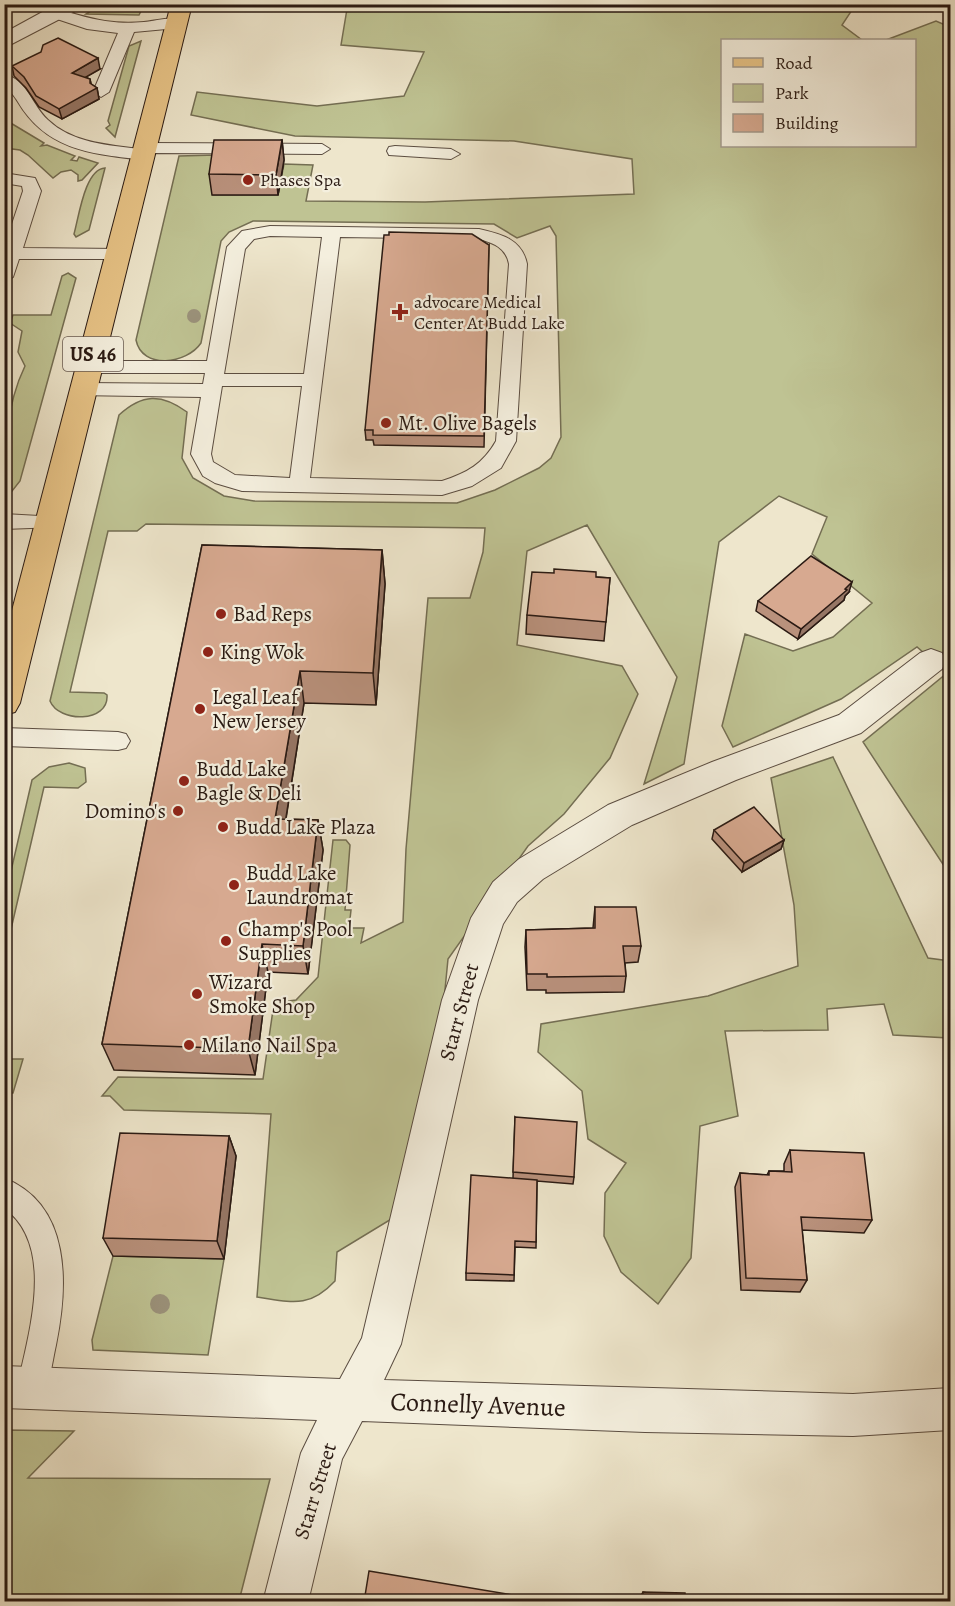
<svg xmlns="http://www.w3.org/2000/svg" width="955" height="1606" viewBox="0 0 955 1606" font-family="Alegreya,serif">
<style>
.green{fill:#bfc393;stroke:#746e53;stroke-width:1.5}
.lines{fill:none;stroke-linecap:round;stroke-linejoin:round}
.service-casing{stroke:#5b4d41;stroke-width:2}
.minor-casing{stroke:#5b4d41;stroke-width:2}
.primary-casing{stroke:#2a1a13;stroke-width:2}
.service{fill:#f4efde;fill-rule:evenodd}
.minor{fill:#f4efde;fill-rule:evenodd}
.primary{fill:#e7c386;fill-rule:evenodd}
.tree{fill:#9b927b}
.wall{fill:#b9917c;stroke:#2a1a13;stroke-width:1.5}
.shaded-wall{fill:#967665;stroke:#2a1a13;stroke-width:1.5}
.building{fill:#d7a990;stroke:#2a1a13;stroke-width:1.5}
.poi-dot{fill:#8f2418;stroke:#f4efde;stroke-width:2}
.labels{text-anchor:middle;stroke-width:4.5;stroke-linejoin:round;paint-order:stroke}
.far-poi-label{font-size:18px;fill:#2a1a13;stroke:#f4efde;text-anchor:start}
.shield{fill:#f4efde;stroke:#675a50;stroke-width:1.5}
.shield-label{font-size:20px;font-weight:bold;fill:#2a1a13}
.poi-label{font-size:21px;fill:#2a1a13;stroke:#f4efde;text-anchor:start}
.street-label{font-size:21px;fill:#2a1a13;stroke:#f4efde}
.near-street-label{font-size:26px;fill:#2a1a13;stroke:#f4efde}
</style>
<rect width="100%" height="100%" fill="#eee6cc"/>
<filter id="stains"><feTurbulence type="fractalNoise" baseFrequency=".00333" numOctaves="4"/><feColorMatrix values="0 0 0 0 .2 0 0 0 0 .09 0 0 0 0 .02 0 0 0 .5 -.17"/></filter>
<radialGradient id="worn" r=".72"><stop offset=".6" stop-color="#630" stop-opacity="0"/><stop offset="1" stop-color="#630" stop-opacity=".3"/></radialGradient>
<g class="green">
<path d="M513,4L853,5L854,7L842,25L862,40H722V146H914V40H886L936,21L950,27V875L863,742L947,673L917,647L841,699L733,747L722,726L745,634L793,651L833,637L872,603L812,554L827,517L779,496L719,542L684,764L644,784L677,677L587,525L527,551L517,645L622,666L638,694L610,758L564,814L528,846L448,959L443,1010L398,1215L337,1252L335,1281C309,1309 291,1302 257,1297L271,1114L124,1110L110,1096H102L118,1077L263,1079L274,1003L296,1000L318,977L333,840H346L350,845L345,910H351L349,928H364L361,943L403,922L406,849L428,598H470L483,552L485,528L146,524L137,531H108L70,692L104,693L107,695C109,723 59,723 50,701L119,415C142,394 161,393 187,412L182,458L193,478L224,496L254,501L457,503L495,490L539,468L551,458L561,437L556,236L550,226L517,238L494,224L253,221L229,232L221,241L201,343C187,364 142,370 136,340L179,156L217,155L213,195H278L284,164L313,165L306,201L425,202L634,194L632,159L514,141L295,136L191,115L197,92L317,106L404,96L424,52L341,45L347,9L509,12Z"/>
<polygon points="100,5 100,4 144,5 139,15 86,14"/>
<polygon points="141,41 115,137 106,128 110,125 108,121 129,46"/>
<polygon points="4,119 44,143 41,146 47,145 75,156 71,160 77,161 79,157 98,163 82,180 78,181 78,175 71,170 61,172 53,178 28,155 20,150 5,148"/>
<path d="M105,168L89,230L76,237L74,234C79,216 85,169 105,168Z"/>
<path d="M68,273L76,278L20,481L5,500C4,454 5,407 25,366L18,352L22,331L10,323L13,315H51L62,276Z"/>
<polygon points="833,757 928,958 950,961 950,1189 945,1178 949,1038 893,1035 884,1004 827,1009 828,1030 725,1031 738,1116 700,1126 691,1258 658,1304 621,1272 604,1236 605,1193 626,1163 588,1139 582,1091 538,1052 541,1024 708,996 798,966 794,905 771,778"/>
<polygon points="69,763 85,768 86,782 78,788 44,787 5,955 5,897 32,780 49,767"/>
<polygon points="4,1059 23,1059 13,1093 5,1093"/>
<polygon points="113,1256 224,1259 208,1355 93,1350 92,1340"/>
<polygon points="5,1430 74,1431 28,1478 270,1479 239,1601 5,1601"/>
</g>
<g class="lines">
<g class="service-casing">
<g id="service">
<path d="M56,9C90,18 108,25 144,22C156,21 177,14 185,23L177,28L134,32L109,92L101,97L93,92L118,33L87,29L51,17L48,14Z"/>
<path d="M4,74C28,80 32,106 48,120C72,143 108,145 139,149L141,144L147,143L322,144L330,149L322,154L152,153L151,159L145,160C93,154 47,151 18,102C11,90 4,88 4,74Z"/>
<polygon points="395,146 451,149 460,154 451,159 389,155 387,151 389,147"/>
<polygon points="4,173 35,178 41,191 23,248 119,249 128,255 125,259 19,259 13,277 4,283 4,248 23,191 22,186 4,183"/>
<path d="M270,226L479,229C501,234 522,239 527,264L516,441L501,468L472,486L442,495L242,491L215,483L203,476L191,454L201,397L76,395L73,390L76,385L83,383L203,384L205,373H89L82,372L79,367L82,362L89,361H207L227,247L242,231ZM270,236L322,237L304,374H224L245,249L254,239ZM340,237L479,239C494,243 506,248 509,264L496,441C483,464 467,473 442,481L310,478ZM222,386H302L290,478L235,475L213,462L211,454Z"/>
<polygon points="4,514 57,517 60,522 57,527 4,529"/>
<polygon points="4,728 118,732 126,734 130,741 126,748 118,750 4,746"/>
<path d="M4,1178C72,1205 68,1286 56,1345C52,1363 50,1382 43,1399L32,1403L21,1399L17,1388C28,1335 57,1246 4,1208Z"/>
</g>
</g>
<g class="minor-casing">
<g id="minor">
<polygon points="57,4 84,4 81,8 4,48 4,33"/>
<polygon points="931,649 942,653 946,661 942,669 861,733 736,780 632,825 543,879 517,902 503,924 478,1000 401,1344 384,1380 853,1394 950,1388 950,1430 853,1436 645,1432 362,1421 342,1459 308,1602 263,1602 301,1453 317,1420 4,1408 4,1366 340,1379 362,1338 442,1000 471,918 493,882 519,859 608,805 712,762 839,715 920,653"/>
</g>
</g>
<g class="primary-casing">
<polygon id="primary" points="171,4 192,4 20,703 15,712 4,715 4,641"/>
</g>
<use href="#service" class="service"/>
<use href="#minor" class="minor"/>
<use href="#primary" class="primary"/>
</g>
<g class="tree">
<circle cx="194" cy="316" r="7"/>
<circle cx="160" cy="1304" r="10"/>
</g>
<g class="wall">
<polygon points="12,66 100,69 85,77 90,79 91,84 97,88 99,99 62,119 39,107 26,88 14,76"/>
<polygon points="282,140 284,160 278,195 212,195 209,174"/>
<polygon points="489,245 484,447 374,445 373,440 366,440 365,430"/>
<polygon points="202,545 382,550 385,584 376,705 304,703 286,819 318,820 323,850 308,974 268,972 255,1075 114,1070 102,1044"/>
<polygon points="596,577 610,578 604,641 526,634 527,615"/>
<polygon points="849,592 845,596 844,600 798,639 756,611 758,601"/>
<polygon points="714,830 784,840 781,849 742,872 712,839"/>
<polygon points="595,907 641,946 638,962 625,963 626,976 624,992 546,993 546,990 527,990 525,947 526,930 593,928"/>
<polygon points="515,1117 574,1177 573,1184 537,1181 536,1248 515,1247 514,1281 466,1280 466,1273 513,1178"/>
<polygon points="229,1136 236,1156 224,1259 113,1256 103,1238"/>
<polygon points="790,1150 872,1220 864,1233 802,1230 807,1280 800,1292 741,1290 735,1187 740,1173 767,1175 769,1171 784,1171 784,1164"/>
<polygon points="643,1592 686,1602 639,1602 639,1599"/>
</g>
<g class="shaded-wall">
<polygon points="98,58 100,69 74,84 72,73"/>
<polygon points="90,79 92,89 97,88 99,99 62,119 59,109 90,83"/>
<polygon points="282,140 284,160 278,195 276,175"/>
<polygon points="4,360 7,369 4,378"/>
<polygon points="382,550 385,584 376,705 373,673"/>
<polygon points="852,582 849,592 845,596 844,600 798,639 801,629"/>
<polygon points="300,671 304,703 281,849 275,819"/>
<polygon points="318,820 323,850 308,974 303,946"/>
<polygon points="784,840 781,849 742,872 744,863"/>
<polygon points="262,944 268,972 255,1075 248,1049"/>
<polygon points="229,1136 236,1156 224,1259 217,1241"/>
</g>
<g class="building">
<polygon points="58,38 98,58 72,73 90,79 90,83 97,88 59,109 36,96 24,77 12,66 41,52 43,45"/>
<polygon points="214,140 282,140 276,175 209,174"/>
<polygon points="389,232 472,234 489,245 484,436 373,435 373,430 365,430 384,235 389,235"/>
<polygon points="202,545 382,550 373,673 300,671 275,819 318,820 303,946 262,944 248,1049 102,1044"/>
<polygon points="811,556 852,582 845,589 847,590 801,629 758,601"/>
<polygon points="554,569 596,572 596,577 610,578 606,622 527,615 532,572 554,573"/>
<polygon points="754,807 784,840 744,863 714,830"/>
<polygon points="595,907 636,907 641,946 623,946 626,976 547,977 547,974 527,974 526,930 595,928"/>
<polygon points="515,1117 577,1122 574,1177 513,1172"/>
<polygon points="120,1133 229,1136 217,1241 103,1238"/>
<polygon points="790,1150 864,1153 872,1220 801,1217 807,1280 746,1278 740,1173 769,1175 769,1171 792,1172"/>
<polygon points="471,1175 537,1180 536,1242 515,1241 514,1275 466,1273"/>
<polygon points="369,1571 531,1598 531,1602 364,1602"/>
<polygon points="643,1592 685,1593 686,1602 643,1602"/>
</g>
<g class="poi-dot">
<circle cx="248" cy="180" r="6"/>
<path d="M397 303h6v6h6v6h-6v6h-6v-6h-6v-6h6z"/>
<circle cx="386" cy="423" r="6"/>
<circle cx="221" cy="614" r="6"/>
<circle cx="208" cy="652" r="6"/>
<circle cx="200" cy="709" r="6"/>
<circle cx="184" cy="781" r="6"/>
<circle cx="178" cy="811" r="6"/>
<circle cx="223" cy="827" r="6"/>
<circle cx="234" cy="885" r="6"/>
<circle cx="226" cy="941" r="6"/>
<circle cx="197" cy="994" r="6"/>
<circle cx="189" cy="1045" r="6"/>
</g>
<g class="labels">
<g class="far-poi-label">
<text x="260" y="186">Phases Spa</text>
<text x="414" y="308">advocare Medical<tspan x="414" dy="21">Center At Budd Lake</tspan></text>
</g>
<rect class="shield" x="63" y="337" width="60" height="34" rx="4.5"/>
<g class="shield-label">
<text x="93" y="361">US 46</text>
</g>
<g class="poi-label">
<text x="398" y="430">Mt. Olive Bagels</text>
<text x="233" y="621">Bad Reps</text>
<text x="220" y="659">King Wok</text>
<text x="212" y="704">Legal Leaf<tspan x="212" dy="24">New Jersey</tspan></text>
<text x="196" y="776">Budd Lake<tspan x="196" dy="24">Bagle &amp; Deli</tspan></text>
<text x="166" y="818" text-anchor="end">Domino's</text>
<text x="235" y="834">Budd Lake Plaza</text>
<text x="246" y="880">Budd Lake<tspan x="246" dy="24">Laundromat</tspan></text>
<text x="238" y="936">Champ's Pool<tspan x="238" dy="24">Supplies</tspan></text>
<text x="209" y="989">Wizard<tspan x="209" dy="24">Smoke Shop</tspan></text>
<text x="201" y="1052">Milano Nail Spa</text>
</g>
<g class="street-label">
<text transform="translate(459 1012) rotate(-75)" y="7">Starr Street</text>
<text transform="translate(315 1491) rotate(-73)" y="7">Starr Street</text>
</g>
<g class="near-street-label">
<text transform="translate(478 1404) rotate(2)" y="9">Connelly Avenue</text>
</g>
</g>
<rect width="955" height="1606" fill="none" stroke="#eee6cc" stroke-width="24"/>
<rect x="6" y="6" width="943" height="1594" fill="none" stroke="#2a1a13" stroke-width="3"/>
<rect x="12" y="12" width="931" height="1582" fill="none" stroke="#2a1a13" stroke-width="1.5"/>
<rect x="721" y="39" width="195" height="108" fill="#f4efde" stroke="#a39a8d" stroke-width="1.5"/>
<rect x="733" y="58" width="30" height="9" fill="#e7c386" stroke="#a39a8d" stroke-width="1.5"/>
<text x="775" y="69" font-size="18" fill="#2a1a13">Road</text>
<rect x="733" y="84" width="30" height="18" fill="#bfc393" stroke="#a39a8d" stroke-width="1.5"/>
<text x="775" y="99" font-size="18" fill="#2a1a13">Park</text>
<rect x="733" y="114" width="30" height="18" fill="#d7a990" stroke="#a39a8d" stroke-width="1.5"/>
<text x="775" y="129" font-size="18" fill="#2a1a13">Building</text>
<rect width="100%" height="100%" filter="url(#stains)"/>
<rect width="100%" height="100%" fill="url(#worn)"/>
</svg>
